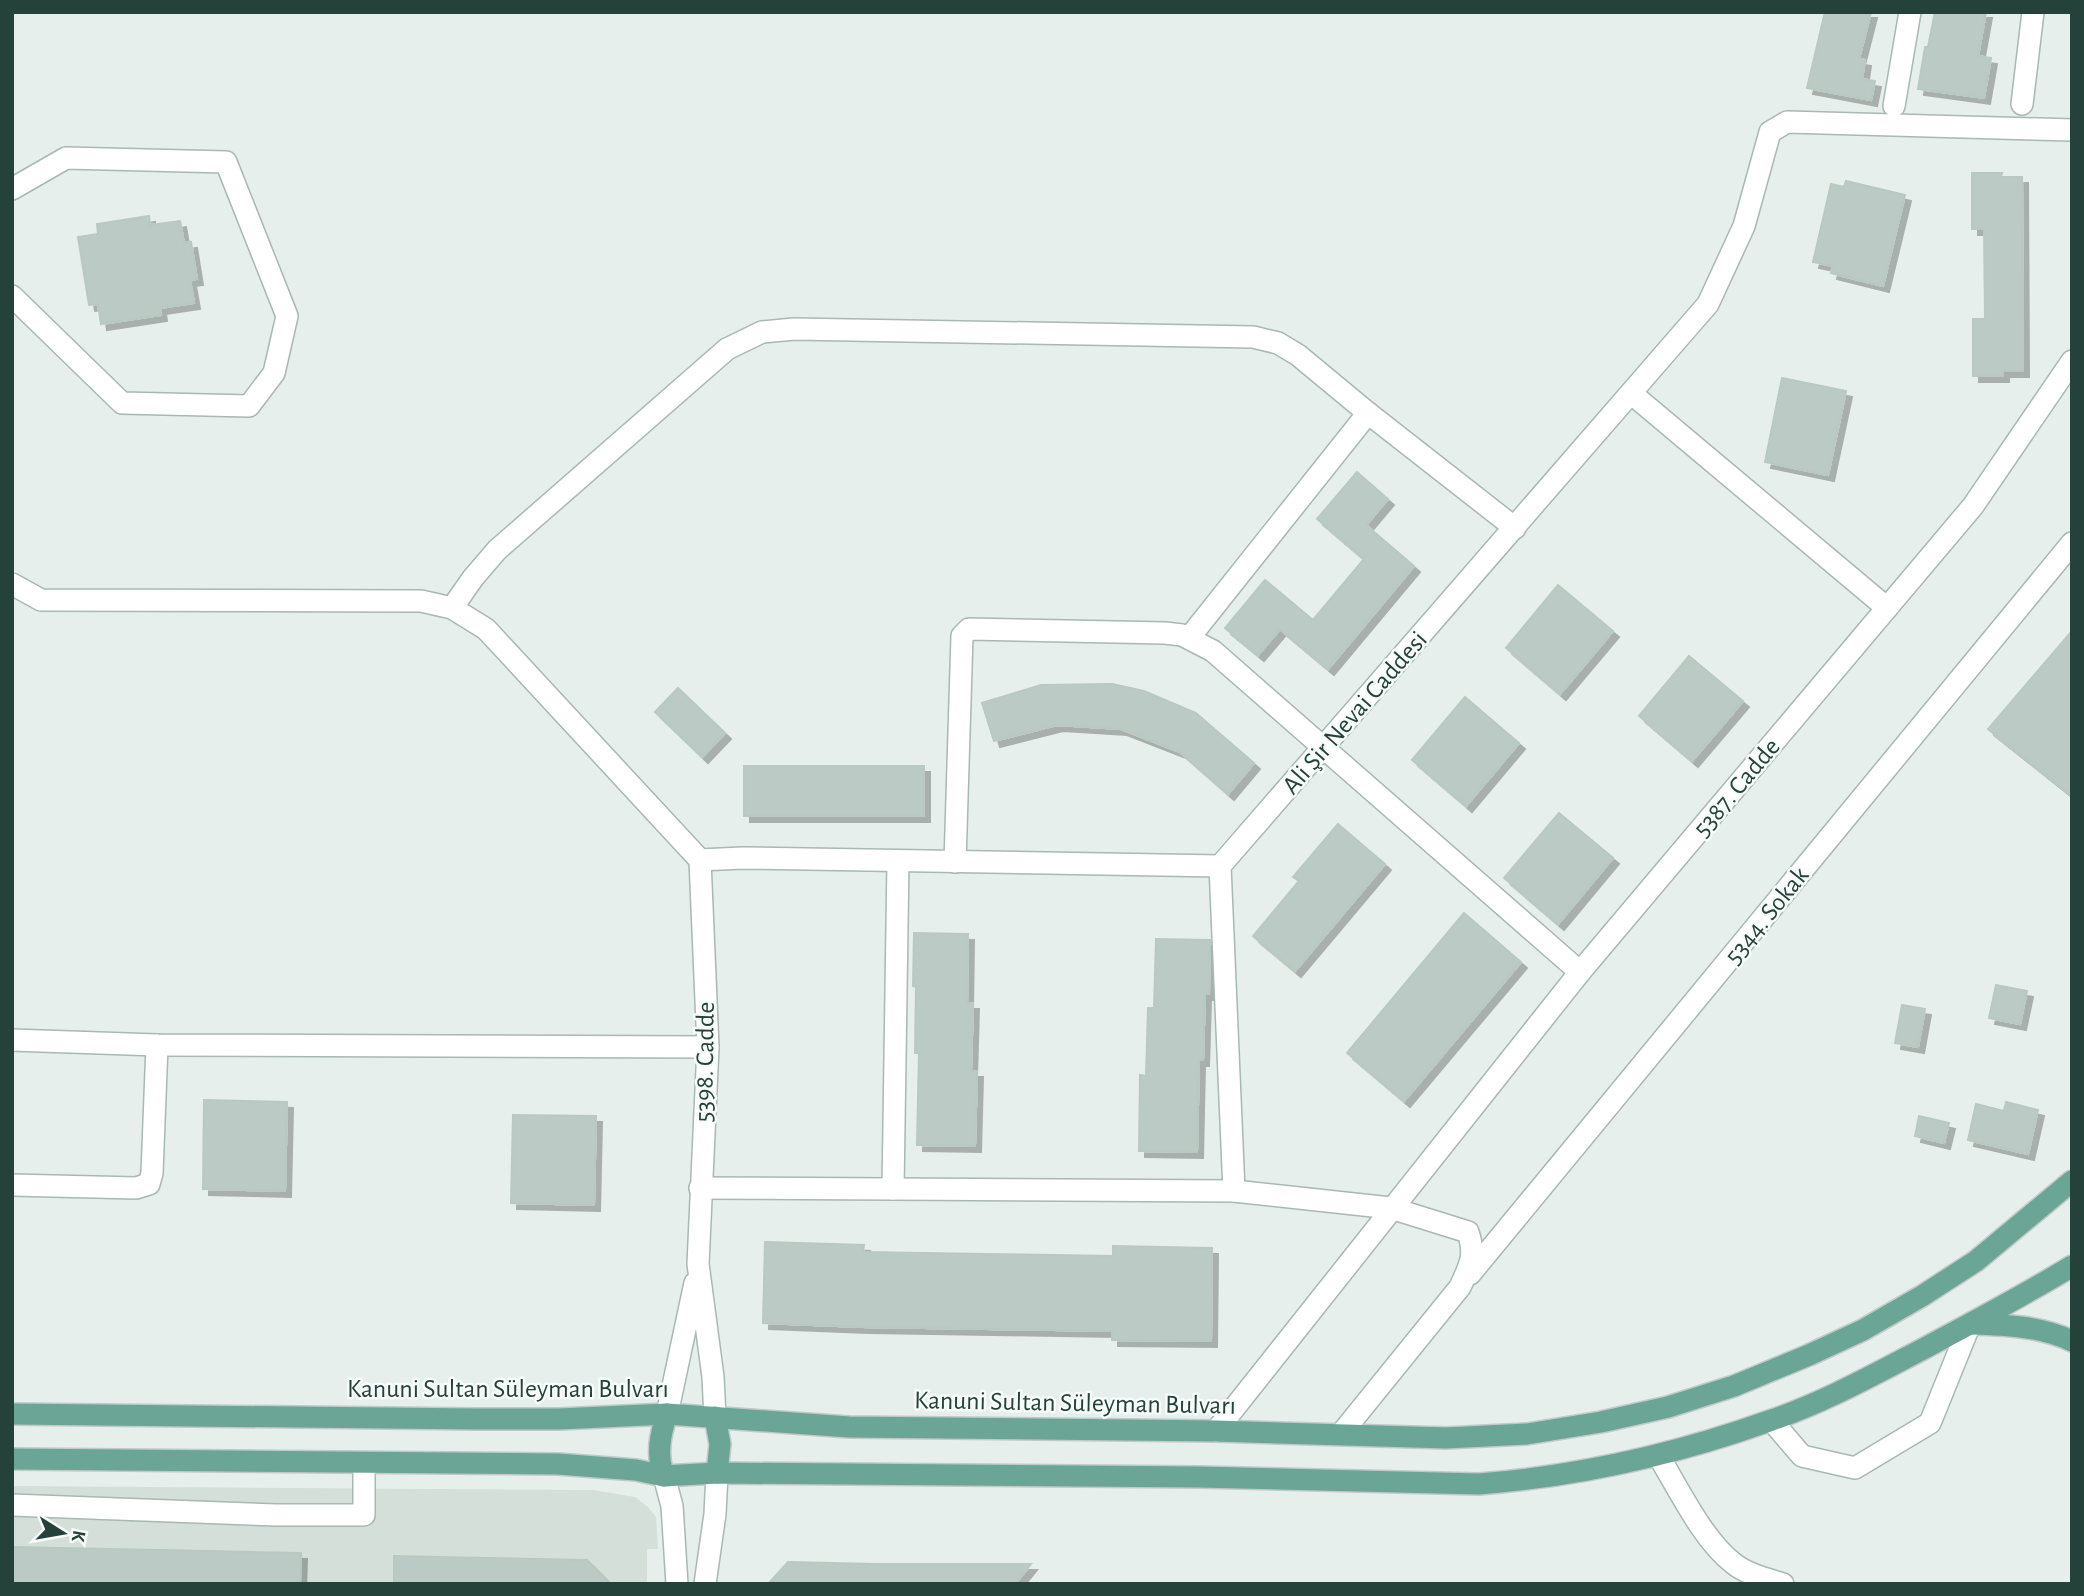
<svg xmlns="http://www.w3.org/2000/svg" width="2084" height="1596" viewBox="0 0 2084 1596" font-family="'Alegreya Sans',sans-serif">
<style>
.built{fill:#d4dfda}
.building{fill:#bbcac4;stroke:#b8c9c2;stroke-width:2;filter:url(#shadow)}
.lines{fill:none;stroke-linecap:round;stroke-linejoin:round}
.minor-casing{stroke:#a8b8b2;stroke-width:24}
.major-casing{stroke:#c2cac8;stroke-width:24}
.minor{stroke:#fff;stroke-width:21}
.major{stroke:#6aa596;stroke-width:21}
.labels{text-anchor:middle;stroke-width:5;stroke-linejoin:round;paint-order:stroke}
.street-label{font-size:26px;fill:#24423a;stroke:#f7fbf9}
</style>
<defs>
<filter id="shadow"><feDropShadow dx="6" dy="6" stdDeviation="0" flood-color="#0004"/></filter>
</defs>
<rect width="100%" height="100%" fill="#e6efeb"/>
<polygon class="built" points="12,1486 593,1490 635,1497 648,1507 656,1517 658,1549 647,1549 647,1584 12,1584"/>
<g class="building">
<polygon points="1825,12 1871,12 1859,59 1865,60 1862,79 1875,81 1871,100 1807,88"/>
<polygon points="1935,12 1986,12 1978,56 1991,58 1984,98 1918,89 1925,47 1928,47"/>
<polygon points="1972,173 2002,173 2001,177 2022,177 2023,371 2003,371 2003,376 1973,376 1973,319 1985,319 1984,229 1972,229"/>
<polygon points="1846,181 1905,195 1883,286 1831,273 1833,266 1813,262 1831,184 1844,187"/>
<polygon points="149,216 150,225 180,221 184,243 191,242 197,279 190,280 194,303 160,308 161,315 101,324 98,304 89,305 78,237 98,234 97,224"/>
<polygon points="1782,378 1846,391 1828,475 1765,462"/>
<polygon points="1357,472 1388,499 1366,525 1414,566 1328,669 1280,629 1258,655 1225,628 1265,580 1313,620 1364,559 1317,519"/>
<polygon points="1558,585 1613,631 1560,694 1506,648"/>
<polygon points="2072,631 2072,796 1988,729"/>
<polygon points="1689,656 1743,701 1692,761 1639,716"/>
<polygon points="1112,684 1144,691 1196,713 1254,763 1228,794 1180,752 1121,729 1057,725 994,741 982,703 1041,685"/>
<polygon points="678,688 725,733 702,757 655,712"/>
<polygon points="1465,697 1519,743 1466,806 1412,760"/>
<rect x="744" y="766" width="180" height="50"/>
<polygon points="1559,813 1613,858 1558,924 1504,878"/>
<polygon points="1338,824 1385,864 1295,971 1253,936 1299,881 1293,877"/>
<polygon points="1464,913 1521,962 1404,1101 1347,1053"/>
<polygon points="914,933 968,934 967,1003 973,1003 971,1071 977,1071 975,1146 917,1145 919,1053 915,1053 916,987 913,986"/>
<polygon points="1156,939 1210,940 1209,994 1205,994 1203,1060 1199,1060 1197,1152 1139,1151 1140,1075 1146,1076 1148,1008 1154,1008"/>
<polygon points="1996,985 2027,991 2020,1024 1989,1018"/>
<polygon points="1902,1005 1925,1009 1918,1047 1895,1043"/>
<polygon points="204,1100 287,1102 285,1191 203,1189"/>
<polygon points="2006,1102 2038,1110 2028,1154 1968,1140 1976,1104 2004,1111"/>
<polygon points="513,1115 596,1116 594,1205 511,1203"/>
<polygon points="1919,1116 1949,1123 1944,1143 1915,1136"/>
<polygon points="765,1242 864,1245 863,1252 1113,1256 1113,1246 1212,1248 1211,1341 1112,1340 1112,1331 862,1327 763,1323"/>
<polygon points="12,1547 301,1553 300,1584 12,1584"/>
<polygon points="394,1556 587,1560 611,1584 394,1584"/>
<polygon points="788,1562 876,1564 1031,1564 1015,1584 768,1584"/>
</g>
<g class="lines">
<g class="minor-casing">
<g id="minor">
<polyline points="2022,104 2033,12"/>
<polyline points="1894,106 1910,12"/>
<polyline points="12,189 66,158 226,162 287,316 274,373 249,406 122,403 12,296"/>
<polyline points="1632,394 1887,608"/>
<polyline points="12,584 41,600 421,601 452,608 486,629 700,860"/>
<polyline points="452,608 473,578 497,550 727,349 762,332 794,329 1253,337 1278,343 1298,355 1368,413 1515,528"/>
<polyline points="1189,638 1368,413"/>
<polyline points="700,860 742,858 1220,866 1708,304 1744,226 1770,132 1787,122 2072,130"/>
<polyline points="700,860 708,1047 698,1264 713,1377 715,1417"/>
<polyline points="955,862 962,636 969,629 1165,633 1182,635 1213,651 1580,972"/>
<polyline points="1220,866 1234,1191"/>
<polyline points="12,1040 157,1045 708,1047"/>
<polyline points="12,1185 136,1188 149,1184 152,1173 157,1045"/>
<path d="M700,1188L1234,1191L1391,1208L1468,1232C1476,1256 1470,1265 1460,1287L1341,1434"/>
<polyline points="893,1189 898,861"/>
<polyline points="1470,1274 2072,543"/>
<polyline points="667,1414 695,1283"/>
<polyline points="1772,1421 1802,1456 1855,1468 1930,1423 1970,1324"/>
<polyline points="1216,1431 1580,972 1973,506 2072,361"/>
<path d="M1658,1455C1678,1488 1703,1540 1733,1563C1746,1574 1767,1579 1783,1584"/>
<polyline points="664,1476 672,1506 677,1584"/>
<polyline points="12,1505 276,1515 364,1515 364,1463"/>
<polyline points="705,1584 715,1514 717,1473"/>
</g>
</g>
<g class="major-casing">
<g id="major">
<path d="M1972,1324C2006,1325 2040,1326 2072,1341"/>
<polyline points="12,1414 476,1419 559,1419 667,1414 849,1427 1216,1431 1446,1438 1527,1434 1601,1422 1668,1407 1734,1386 1809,1355 1863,1330 1922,1296 1976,1261 2072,1181"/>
<polyline points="715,1417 720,1444 717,1473"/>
<path d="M12,1459L558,1464L636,1470L664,1476L717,1473L1199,1477L1479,1484C1580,1476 1674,1455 1769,1421C1823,1403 1873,1375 1923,1349C1973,1322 2023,1296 2072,1266"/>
<path d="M664,1476C656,1455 660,1435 667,1414"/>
</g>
</g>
<use href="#minor" class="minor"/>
<use href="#major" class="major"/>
</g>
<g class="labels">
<g class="street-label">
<text transform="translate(1354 712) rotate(-49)" y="9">Ali Şir Nevai Caddesi</text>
<text transform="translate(1736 787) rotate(-50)" y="9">5387. Cadde</text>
<text transform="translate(1766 915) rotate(-51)" y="9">5344. Sokak</text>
<text transform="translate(704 1062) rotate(-89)" y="9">5398. Cadde</text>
<text x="508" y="1397">Kanuni Sultan Süleyman Bulvarı</text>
<text transform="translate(1075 1402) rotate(1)" y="9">Kanuni Sultan Süleyman Bulvarı</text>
</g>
</g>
<rect width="2084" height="1596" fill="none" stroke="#24423a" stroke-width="28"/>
<g transform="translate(63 1533) rotate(101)" stroke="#f7fbf9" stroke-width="5" paint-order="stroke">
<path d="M0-5L12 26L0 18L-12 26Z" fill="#24423a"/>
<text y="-10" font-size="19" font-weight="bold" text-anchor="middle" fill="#24423a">K</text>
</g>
</svg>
